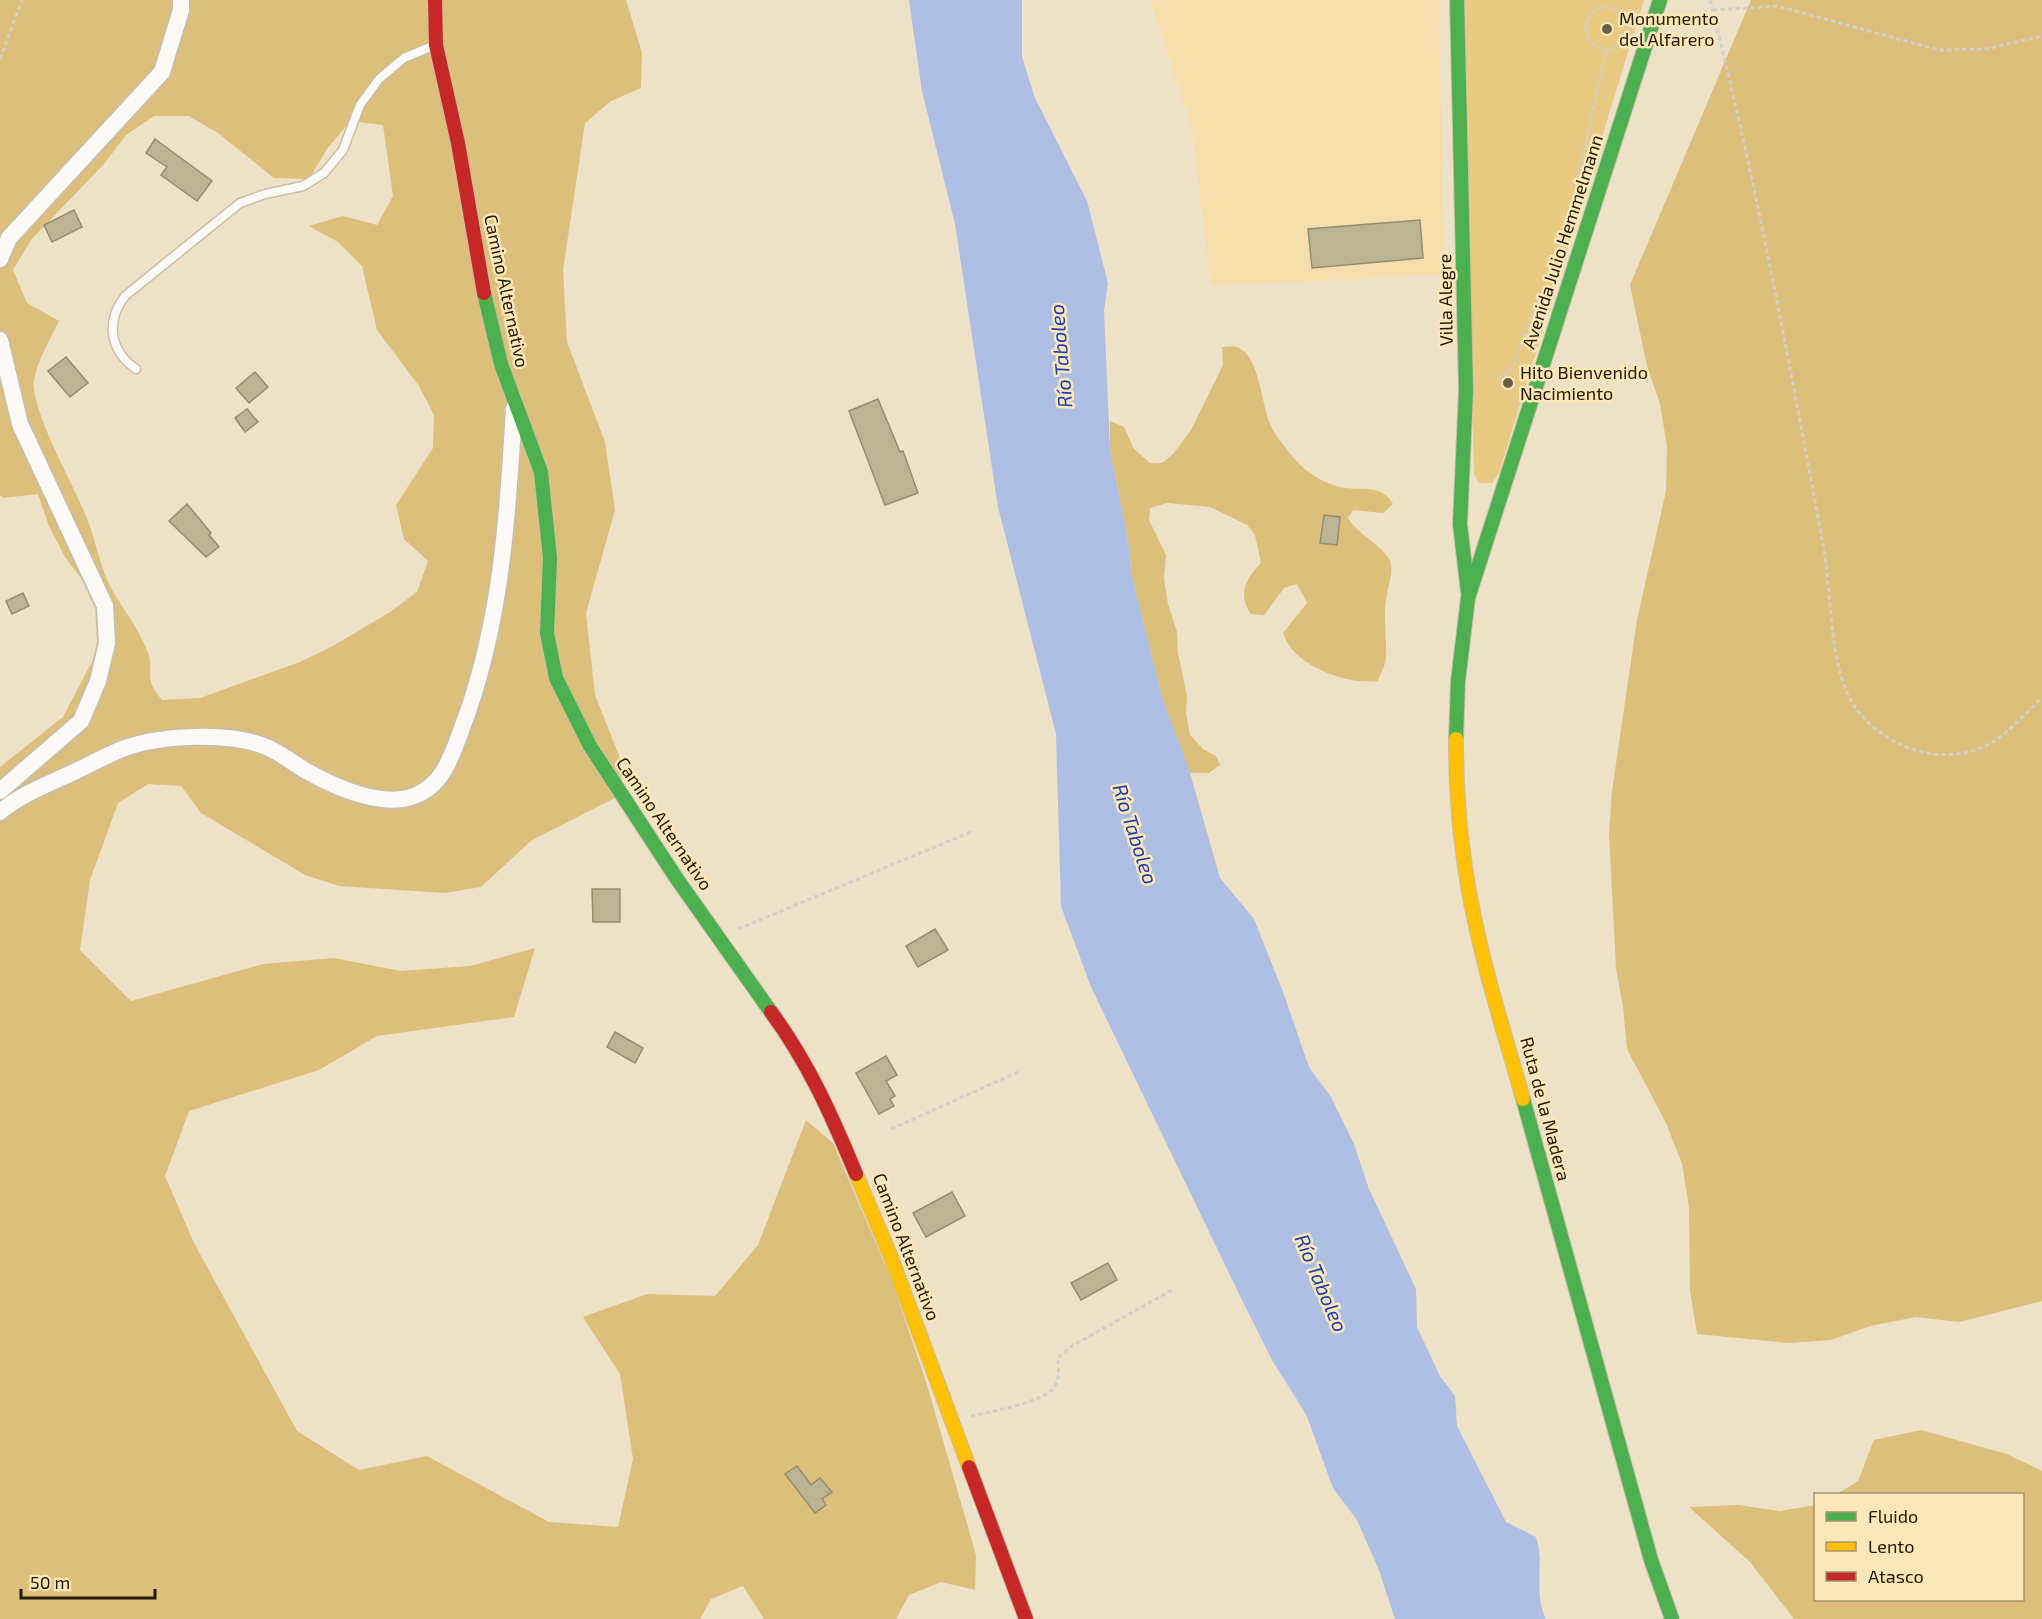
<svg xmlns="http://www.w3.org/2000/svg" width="2042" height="1619" viewBox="0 0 2042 1619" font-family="'Exo 2',sans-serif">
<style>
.built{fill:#f5deac}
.green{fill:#e9ca83}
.forest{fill:#dcbf7a;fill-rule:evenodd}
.water{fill:#afbee3}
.building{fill:#bbb494;stroke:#948d6e;stroke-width:1.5}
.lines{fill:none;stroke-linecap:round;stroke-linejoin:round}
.lane-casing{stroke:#cbbea3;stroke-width:11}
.street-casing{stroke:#cbbea3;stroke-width:20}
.fast-casing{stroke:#cbbea3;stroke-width:16}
.slow-casing{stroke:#cbbea3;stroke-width:16}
.jam-casing{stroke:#cbbea3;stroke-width:16}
.path{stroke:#d3cfc7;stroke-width:3;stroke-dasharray:4.5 3;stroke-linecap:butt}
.lane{stroke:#fcfaf7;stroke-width:8}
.street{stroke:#fcfaf7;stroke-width:16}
.fast{stroke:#4caf50;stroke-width:14}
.slow{stroke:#ffc107;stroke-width:14}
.jam{stroke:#c62828;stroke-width:14}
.poi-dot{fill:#6a5e46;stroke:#fce7b8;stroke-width:2}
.labels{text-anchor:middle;stroke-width:5;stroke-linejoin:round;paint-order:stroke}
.poi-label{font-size:18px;fill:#231801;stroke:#fce7b8;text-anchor:start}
.street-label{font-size:18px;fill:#231801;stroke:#fce7b8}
.water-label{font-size:20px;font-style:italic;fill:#1d3cb4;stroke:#fce7b8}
</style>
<rect width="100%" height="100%" fill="#ede1c7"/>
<polygon class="built" points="1150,0 1439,0 1444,275 1211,286 1192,129"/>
<polygon class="green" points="1465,0 1644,0 1499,473 1492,483 1479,483 1474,474"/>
<g class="forest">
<path d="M0,0H626L642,53L641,88L611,101L585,123L563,270L567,342L605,442L615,510L586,613L595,695L620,758L623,794L532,840L481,887L445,893L339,886L305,875L201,813L181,786L148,784L118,803L90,880L80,950L131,1001L263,964L334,958L401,971L470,966L535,948L514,1017L377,1036L319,1070L189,1111L165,1176L194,1243L297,1431L359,1470L427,1456L549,1522L618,1527L633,1459L620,1374L583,1317L647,1294L715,1296L758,1245L806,1120L833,1143L890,1276L925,1378L976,1555L975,1590L941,1582L909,1595L896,1619H764L743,1586L711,1599L700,1619H0V767L63,717L96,654L99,615L86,585L65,557L49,526L38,494L3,498L0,495ZM154,116H189L218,133L274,178L309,179L327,149L350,121L383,125L393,196L377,225L343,216L309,226L338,242L362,266L377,330L419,386L434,415L433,448L396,505L404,539L428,561L417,592L390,612L331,647L300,662L200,698L162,700C141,676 156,672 147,650C138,628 124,610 112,590C100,568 97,544 88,521C73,483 40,428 34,390C31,371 51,338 59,321L27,303L13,270L31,240L104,164L126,135Z"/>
<polygon points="1751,0 2042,0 2042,1301 1959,1322 1916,1317 1870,1326 1831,1340 1789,1343 1697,1334 1690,1291 1689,1207 1682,1164 1666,1123 1627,1049 1623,1007 1616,968 1609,834 1612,791 1637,620 1666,491 1667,446 1660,404 1647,366 1630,285"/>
<path d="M1222,347C1226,347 1232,346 1236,347C1259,352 1262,406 1270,424C1274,434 1282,443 1288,451C1301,468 1315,479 1336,486C1357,493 1380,481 1393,504L1383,513L1353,510L1348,518C1358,535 1386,548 1390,561C1393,570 1390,580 1388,589C1382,616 1387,633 1386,659C1385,666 1380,674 1378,681C1346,685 1293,666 1283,633L1307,603L1297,584L1284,588L1264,615L1251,614C1237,595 1246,578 1261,563L1255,535L1247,525L1210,507L1167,503L1150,508L1149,520L1166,555L1164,579L1168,604L1177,632L1178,653L1187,696L1186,713L1190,735L1203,749L1216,756L1220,765L1209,773H1190L1162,697L1131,572L1129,545L1110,449V421L1124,427L1134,449L1150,463H1162L1173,454L1191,430L1223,365Z"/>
<polygon points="1921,1430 2007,1454 2042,1471 2042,1619 1794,1619 1750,1562 1689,1507 1738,1505 1780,1511 1815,1505 1816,1600 2022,1600 2022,1494 1837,1494 1858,1481 1874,1440"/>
</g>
<path class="water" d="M909,0H1022V57L1035,98L1087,201L1108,283L1104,311L1110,449L1129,545L1131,572L1162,697L1188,766L1220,878L1254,919L1283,992L1309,1067L1331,1097L1354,1144L1369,1189L1416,1289L1417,1327L1440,1376L1455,1396L1457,1426L1506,1522L1536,1537C1545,1563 1533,1595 1546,1619H1395L1379,1570L1357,1520L1333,1488L1306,1414L1273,1362L1241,1298L1091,987L1061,906L1056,734L998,507L955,224L922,91Z"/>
<g class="building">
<polygon points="155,139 212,181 197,201 161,175 167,167 146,153"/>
<polygon points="74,210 82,227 52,242 44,225"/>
<polygon points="1420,220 1423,258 1312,268 1308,229"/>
<polygon points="66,357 88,383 70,397 48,371"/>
<polygon points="255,372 268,387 249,403 236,388"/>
<polygon points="878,399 900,452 903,451 918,493 885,505 849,411"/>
<polygon points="247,409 258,422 245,432 235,418"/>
<polygon points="187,504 211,533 209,535 219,547 206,557 169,521"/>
<polygon points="1324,515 1340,517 1337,545 1320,543"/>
<polygon points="23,593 29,606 12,614 6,601"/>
<polygon points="592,889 620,889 620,922 593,922"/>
<polygon points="935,929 948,950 918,967 906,946"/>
<polygon points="615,1032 643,1048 635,1063 607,1047"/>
<polygon points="886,1056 897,1075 886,1081 895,1096 890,1099 894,1106 879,1114 856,1073"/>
<polygon points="952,1192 965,1216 926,1237 913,1213"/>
<polygon points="1108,1263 1117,1280 1081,1300 1071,1283"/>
<polygon points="797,1466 811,1485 820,1478 832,1492 822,1499 826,1505 815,1513 785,1474"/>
</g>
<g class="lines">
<g class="lane-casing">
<path id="lane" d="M136,369C110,351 105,322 125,296L240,203L265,194L303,186L324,173L343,150L360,105L379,79L404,58L435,45"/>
</g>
<g class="street-casing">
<g id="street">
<polyline points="0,259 9,238 162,72 181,10 181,0"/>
<polyline points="0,340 20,424 105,606 107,643 98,681 81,721 0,791"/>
<path d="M0,812C19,796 41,787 63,777C84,768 104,756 125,748C161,735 228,732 264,746C281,752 294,765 310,773C337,788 383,808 414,796C443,786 452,755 462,728C501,626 508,516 514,408"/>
</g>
</g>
<g class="fast-casing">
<g id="fast">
<polyline points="1457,0 1466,390 1460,524 1468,592"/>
<polyline points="484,293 501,364 541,472 550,558 547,633 556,678 590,746 677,879 771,1012"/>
<polyline points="1456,739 1458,681 1468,598 1660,0"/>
<polyline points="1523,1099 1651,1560 1672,1619"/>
</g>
</g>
<g class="slow-casing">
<g id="slow">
<path d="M1456,739C1456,802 1462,865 1476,926C1488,984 1507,1041 1523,1099"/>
<polyline points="856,1174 891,1257 969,1467"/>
</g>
</g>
<g class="jam-casing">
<g id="jam">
<polyline points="435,0 436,45 458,143 484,293"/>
<path d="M771,1012C808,1062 832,1116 856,1174"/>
<polyline points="969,1467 1026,1619"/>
</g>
</g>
<g class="path">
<path d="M1710,0C1756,180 1789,362 1823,544C1832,592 1828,672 1857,710C1888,750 1946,769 1993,742C2011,731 2026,712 2042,698"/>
<circle cx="1607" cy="28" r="21"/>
<polyline points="1713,10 1777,6 1939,50 1986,49 2042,36"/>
<polyline points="0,59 22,0"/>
<polyline points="1578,176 1607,49"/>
<polyline points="1498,380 1513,367 1540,293"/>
<polyline points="738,929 973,831"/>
<polyline points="891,1129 1018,1072"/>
<path d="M971,1416C989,1412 1047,1402 1055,1386C1060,1378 1058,1367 1058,1358L1070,1347L1174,1289"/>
</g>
<use href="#lane" class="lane"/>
<use href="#street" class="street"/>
<use href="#fast" class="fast"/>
<use href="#slow" class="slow"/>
<use href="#jam" class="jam"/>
</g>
<g class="poi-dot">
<circle cx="1607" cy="29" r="6"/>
<circle cx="1508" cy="383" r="6"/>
</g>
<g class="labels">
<g class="poi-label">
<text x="1619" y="25">Monumento<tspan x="1619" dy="21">del Alfarero</tspan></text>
<text x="1520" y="379">Hito Bienvenido<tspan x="1520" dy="21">Nacimiento</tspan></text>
</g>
<g class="street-label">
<text transform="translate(1563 242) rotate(-72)" y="6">Avenida Julio Hemmelmann</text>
<text transform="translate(506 291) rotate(78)" y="6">Camino Alternativo</text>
<text transform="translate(1446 300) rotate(-91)" y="6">Villa Alegre</text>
<text transform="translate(664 824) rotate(56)" y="6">Camino Alternativo</text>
<text transform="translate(1545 1109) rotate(75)" y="6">Ruta de la Madera</text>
<text transform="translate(906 1247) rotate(69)" y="6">Camino Alternativo</text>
</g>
<g class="water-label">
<text transform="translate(1061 356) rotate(-95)" y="7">Río Taboleo</text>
<text transform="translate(1135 834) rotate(72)" y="7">Río Taboleo</text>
<text transform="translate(1321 1283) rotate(67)" y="7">Río Taboleo</text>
</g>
</g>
<rect x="1814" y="1493" width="210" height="108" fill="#fce7b8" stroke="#a5946f" stroke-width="1.5"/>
<rect x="1826" y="1512" width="30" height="9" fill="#4caf50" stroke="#a5946f" stroke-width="1.5"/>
<text x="1868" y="1523" font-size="18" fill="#231801">Fluido</text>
<rect x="1826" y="1542" width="30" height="9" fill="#ffc107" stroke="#a5946f" stroke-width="1.5"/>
<text x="1868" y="1553" font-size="18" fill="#231801">Lento</text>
<rect x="1826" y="1572" width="30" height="9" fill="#c62828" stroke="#a5946f" stroke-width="1.5"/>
<text x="1868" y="1583" font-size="18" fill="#231801">Atasco</text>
<path d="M21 1589v9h134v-9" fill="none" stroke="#231801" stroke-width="3"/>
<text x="30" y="1589" font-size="18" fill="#231801" stroke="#fce7b8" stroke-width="4.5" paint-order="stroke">50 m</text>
</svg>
